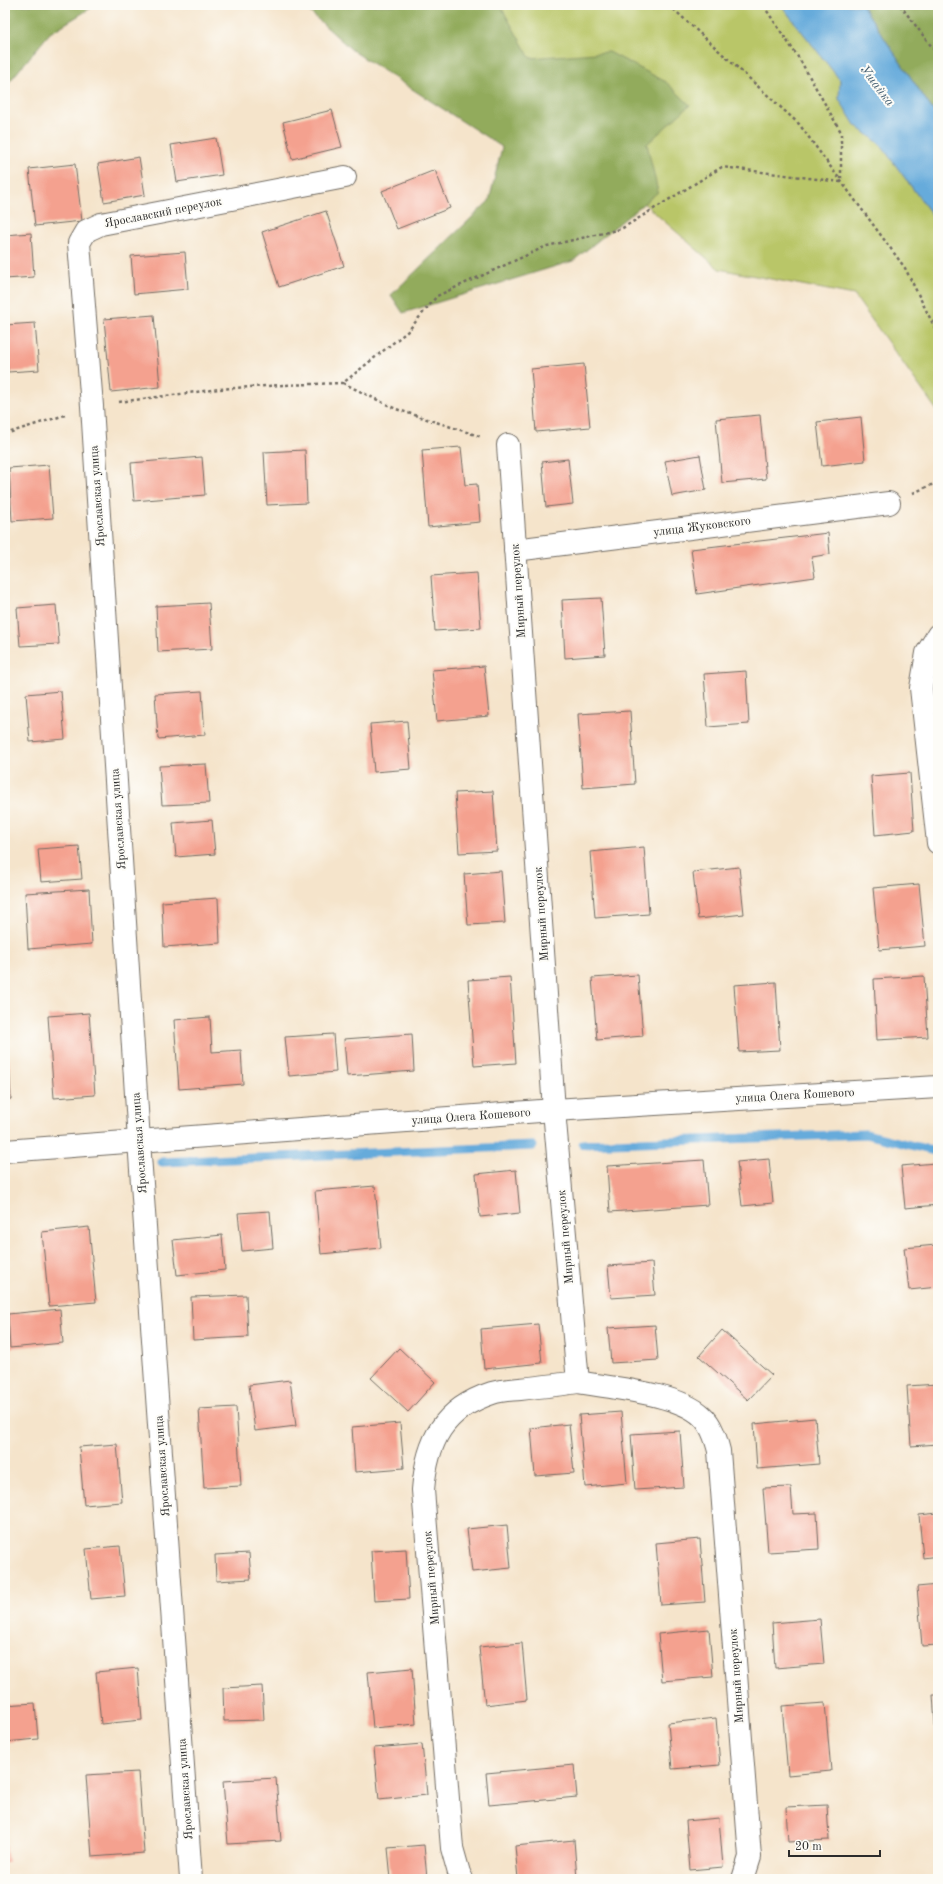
<svg xmlns="http://www.w3.org/2000/svg" width="943" height="1884" viewBox="0 0 943 1884" font-family="'Old Standard TT',serif">
<style>
.green{fill:#b9c667;stroke:#727849}
.forest{fill:#92ab5c;stroke:#5e6b44}
.water{fill:#66abdb;stroke:#486b83}
.lines{fill:none;stroke-linecap:round;stroke-linejoin:round}
.stream{stroke:#66abdb;stroke-width:9}
.building{fill:#f4a18f}
.street-casing{stroke:#726c63;stroke-width:24}
.path{stroke:#726c63;stroke-width:2.5;stroke-dasharray:3 3;stroke-linecap:butt}
.street{stroke:#fff;stroke-width:22}
.labels{text-anchor:middle;stroke-width:4;stroke-linejoin:round;paint-order:stroke}
.street-label{font-size:12px;fill:#2b2b2b;stroke:#fdfcf7}
.water-label{font-size:13px;font-style:italic;fill:#435e71;stroke:#fdfcf7}
</style>
<rect width="100%" height="100%" fill="#fdfcf7"/>
<filter id="ink" filterUnits="userSpaceOnUse"><feTurbulence type="fractalNoise" baseFrequency=".025" numOctaves="2"/><feDisplacementMap in="SourceGraphic" scale="8" xChannelSelector="R" yChannelSelector="G"/><feConvolveMatrix kernelMatrix="1 2 1 2 8 2 1 2 1" color-interpolation-filters="sRGB"/></filter>
<filter id="wash" filterUnits="userSpaceOnUse"><feTurbulence type="fractalNoise" baseFrequency=".012" numOctaves="4" result="noise"/><feDisplacementMap in="SourceGraphic" scale="16" xChannelSelector="R" yChannelSelector="G"/><feGaussianBlur stdDeviation="0.9" result="paint"/><feColorMatrix in="noise" values="0 0 0 0 0 0 0 0 0 0 0 0 0 0 0 0 0 1.4 0 .05"/><feComposite in="paint" operator="in"/></filter>
<g filter="url(#wash)">
<rect width="100%" height="100%" fill="#f5e4cb"/>
<polygon class="green" points="417,5 781,5 840,80 839,99 855,125 880,144 938,223 938,412 854,295 719,269"/>
<g class="forest">
<polygon points="5,5 96,5 50,33 5,87"/>
<polygon points="302,5 500,5 530,58 609,52 666,82 690,105 647,144 658,192 573,261 403,313 391,295 489,201 502,147 353,51"/>
<polygon points="862,5 938,5 938,118"/>
</g>
<polygon class="water" points="781,5 862,5 938,118 938,223 880,144 855,125 839,99 840,80"/>
<g class="lines">
<g class="stream">
<polyline points="583,1144 866,1134 938,1152"/>
<polyline points="162,1162 533,1146"/>
</g>
</g>
<g id="blocks">
<g class="building">
<polygon points="332,110 342,147 292,159 283,122"/>
<polygon points="216,138 222,175 177,182 171,145"/>
<polygon points="139,157 145,195 104,202 98,164"/>
<polygon points="75,164 82,221 35,226 29,169"/>
<polygon points="435,170 450,208 397,229 382,191"/>
<polygon points="326,211 344,266 279,287 262,232"/>
<polygon points="31,233 34,277 5,279 5,235"/>
<polygon points="185,252 188,289 134,294 131,256"/>
<polygon points="154,315 160,387 111,392 104,319"/>
<polygon points="35,323 39,370 8,372 5,325"/>
<polygon points="584,364 590,427 536,432 531,369"/>
<polygon points="760,415 766,479 722,483 716,419"/>
<polygon points="861,417 865,461 822,466 817,422"/>
<polygon points="461,447 465,485 477,484 480,522 428,527 422,450"/>
<polygon points="305,450 307,503 267,505 264,452"/>
<polygon points="700,455 706,490 672,496 665,461"/>
<polygon points="202,457 205,495 134,501 131,463"/>
<polygon points="568,459 573,504 546,507 542,462"/>
<polygon points="49,465 53,518 12,521 9,468"/>
<polygon points="828,533 830,554 812,557 815,577 697,594 691,549"/>
<polygon points="477,573 481,628 435,631 431,576"/>
<polygon points="601,598 605,655 565,658 562,600"/>
<polygon points="209,603 212,649 158,652 156,606"/>
<polygon points="56,605 59,644 20,646 17,608"/>
<polygon points="484,666 489,716 437,721 432,670"/>
<polygon points="746,671 749,724 708,727 704,674"/>
<polygon points="61,691 65,739 30,742 26,694"/>
<polygon points="202,691 205,735 158,739 155,694"/>
<polygon points="630,711 635,784 583,788 578,714"/>
<polygon points="407,721 411,769 374,772 370,724"/>
<polygon points="206,764 209,803 162,805 159,766"/>
<polygon points="910,773 914,831 875,835 871,776"/>
<polygon points="493,791 497,851 459,853 455,793"/>
<polygon points="212,820 215,854 176,857 173,823"/>
<polygon points="79,846 82,879 41,882 38,849"/>
<polygon points="644,847 649,914 595,918 590,852"/>
<polygon points="739,867 744,914 698,919 693,872"/>
<polygon points="501,871 505,923 468,925 464,874"/>
<polygon points="919,884 925,946 879,950 873,888"/>
<polygon points="89,889 92,944 28,949 25,893"/>
<polygon points="218,898 220,943 164,947 162,902"/>
<polygon points="638,975 643,1036 597,1040 592,978"/>
<polygon points="924,976 928,1037 877,1040 874,979"/>
<polygon points="510,977 516,1063 474,1066 468,980"/>
<polygon points="776,982 780,1050 739,1052 734,985"/>
<polygon points="89,1013 95,1095 54,1098 48,1016"/>
<polygon points="210,1017 212,1052 241,1050 243,1084 179,1089 174,1020"/>
<polygon points="333,1034 336,1072 289,1076 285,1037"/>
<polygon points="412,1034 414,1071 347,1076 344,1039"/>
<polygon points="5,1059 9,1059 11,1099 5,1100"/>
<polygon points="769,1159 773,1203 742,1206 737,1162"/>
<polygon points="704,1160 708,1205 610,1212 607,1166"/>
<polygon points="935,1163 938,1205 905,1208 901,1166"/>
<polygon points="516,1170 520,1213 480,1217 476,1174"/>
<polygon points="375,1186 381,1248 321,1254 315,1191"/>
<polygon points="270,1211 273,1248 242,1251 238,1213"/>
<polygon points="89,1227 96,1302 49,1306 42,1232"/>
<polygon points="222,1235 225,1270 177,1275 173,1240"/>
<polygon points="936,1245 938,1287 909,1290 904,1248"/>
<polygon points="652,1263 655,1295 611,1298 608,1266"/>
<polygon points="246,1295 248,1337 193,1340 191,1297"/>
<polygon points="60,1309 63,1343 10,1348 8,1314"/>
<polygon points="538,1324 542,1363 484,1369 481,1329"/>
<polygon points="655,1325 658,1360 611,1363 608,1328"/>
<polygon points="722,1330 772,1375 748,1400 699,1356"/>
<polygon points="399,1348 435,1382 408,1412 371,1378"/>
<polygon points="290,1380 296,1426 255,1431 249,1385"/>
<polygon points="938,1384 938,1444 911,1446 907,1386"/>
<polygon points="236,1407 241,1486 204,1488 199,1409"/>
<polygon points="621,1412 627,1483 585,1487 579,1415"/>
<polygon points="815,1418 819,1464 757,1469 754,1424"/>
<polygon points="400,1423 404,1468 355,1472 352,1427"/>
<polygon points="569,1424 574,1473 535,1476 531,1428"/>
<polygon points="680,1431 684,1487 635,1490 631,1434"/>
<polygon points="117,1444 122,1502 84,1505 79,1447"/>
<polygon points="791,1487 793,1514 817,1513 819,1549 768,1552 763,1488"/>
<polygon points="938,1513 938,1556 923,1558 919,1515"/>
<polygon points="507,1525 511,1568 472,1572 467,1529"/>
<polygon points="700,1539 705,1602 661,1605 656,1543"/>
<polygon points="120,1546 125,1596 91,1599 86,1549"/>
<polygon points="406,1549 409,1599 374,1601 371,1551"/>
<polygon points="249,1553 251,1579 216,1581 215,1555"/>
<polygon points="938,1585 938,1645 922,1646 917,1587"/>
<polygon points="820,1619 824,1664 775,1668 772,1623"/>
<polygon points="709,1629 713,1677 662,1681 658,1634"/>
<polygon points="522,1643 527,1700 485,1705 479,1647"/>
<polygon points="138,1668 142,1720 101,1724 96,1672"/>
<polygon points="412,1668 416,1724 373,1728 368,1672"/>
<polygon points="262,1686 264,1720 224,1721 223,1688"/>
<polygon points="933,1695 938,1695 938,1737 936,1737"/>
<polygon points="35,1703 38,1739 5,1742 5,1705"/>
<polygon points="825,1703 831,1771 788,1775 782,1706"/>
<polygon points="716,1718 720,1765 672,1769 668,1723"/>
<polygon points="422,1744 427,1795 379,1800 374,1748"/>
<polygon points="574,1765 577,1797 489,1805 486,1773"/>
<polygon points="138,1772 144,1853 92,1857 86,1775"/>
<polygon points="276,1778 281,1841 228,1844 223,1781"/>
<polygon points="827,1805 829,1840 788,1842 786,1807"/>
<polygon points="719,1818 723,1867 690,1870 686,1821"/>
<polygon points="5,1834 8,1862 5,1862"/>
<polygon points="574,1840 577,1879 518,1879 515,1846"/>
<polygon points="424,1845 427,1879 391,1879 388,1848"/>
</g>
</g>
</g>
<g filter="url(#ink)">
<use href="#blocks" fill-opacity="0" stroke="#726c63" stroke-width="1"/>
<g class="lines">
<g class="street-casing">
<g id="street">
<polyline points="515,550 889,503"/>
<polyline points="938,635 927,653 921,688 938,843"/>
<polyline points="5,1151 554,1110 938,1087"/>
<path d="M578,1382C611,1388 678,1393 702,1416C712,1425 716,1439 719,1451L750,1857L743,1879"/>
<polyline points="191,1879 139,1141 92,406 79,243 86,231 101,224 345,177"/>
<path d="M462,1879L459,1873L452,1848L423,1490C427,1441 443,1409 492,1393C501,1390 511,1390 520,1389C539,1387 558,1385 578,1382L554,1110L508,445"/>
</g>
</g>
<g class="path">
<polyline points="669,5 799,124 905,268 938,334"/>
<polyline points="900,5 938,55"/>
<polyline points="343,383 396,409 482,437"/>
<polyline points="119,402 219,389 283,385 343,383 408,331 437,296 547,246 621,229 722,167 841,182 841,132 800,60 763,5"/>
<polyline points="5,434 65,415"/>
<polyline points="913,493 938,482"/>
</g>
<use href="#street" class="street"/>
</g>
</g>
<g class="labels">
<g class="street-label">
<text transform="translate(163 212) rotate(-11)" y="4">Ярославский переулок</text>
<text transform="translate(97 496) rotate(-94)" y="4">Ярославская улица</text>
<text transform="translate(702 526) rotate(-7)" y="4">улица Жуковского</text>
<text transform="translate(518 591) rotate(-94)" y="4">Мирный переулок</text>
<text transform="translate(118 819) rotate(-94)" y="4">Ярославская улица</text>
<text transform="translate(541 914) rotate(-94)" y="4">Мирный переулок</text>
<text transform="translate(795 1095) rotate(-3)" y="4">улица Олега Кошевого</text>
<text transform="translate(471 1116) rotate(-4)" y="4">улица Олега Кошевого</text>
<text transform="translate(139 1143) rotate(-94)" y="4">Ярославская улица</text>
<text transform="translate(565 1237) rotate(-95)" y="4">Мирный переулок</text>
<text transform="translate(162 1466) rotate(-94)" y="4">Ярославская улица</text>
<text transform="translate(431 1578) rotate(-95)" y="4">Мирный переулок</text>
<text transform="translate(736 1676) rotate(-94)" y="4">Мирный переулок</text>
<text transform="translate(185 1789) rotate(-94)" y="4">Ярославская улица</text>
</g>
<g class="water-label">
<text transform="translate(878 85) rotate(53)" y="5">Ушайка</text>
</g>
</g>
<rect width="943" height="1884" fill="none" stroke="#fdfcf7" stroke-width="20"/>
<path d="M789 1850v6h91v-6" fill="none" stroke="#2b2b2b" stroke-width="2"/>
<text x="795" y="1850" font-size="12" fill="#2b2b2b" stroke="#fdfcf7" stroke-width="3" paint-order="stroke">20 m</text>
</svg>
